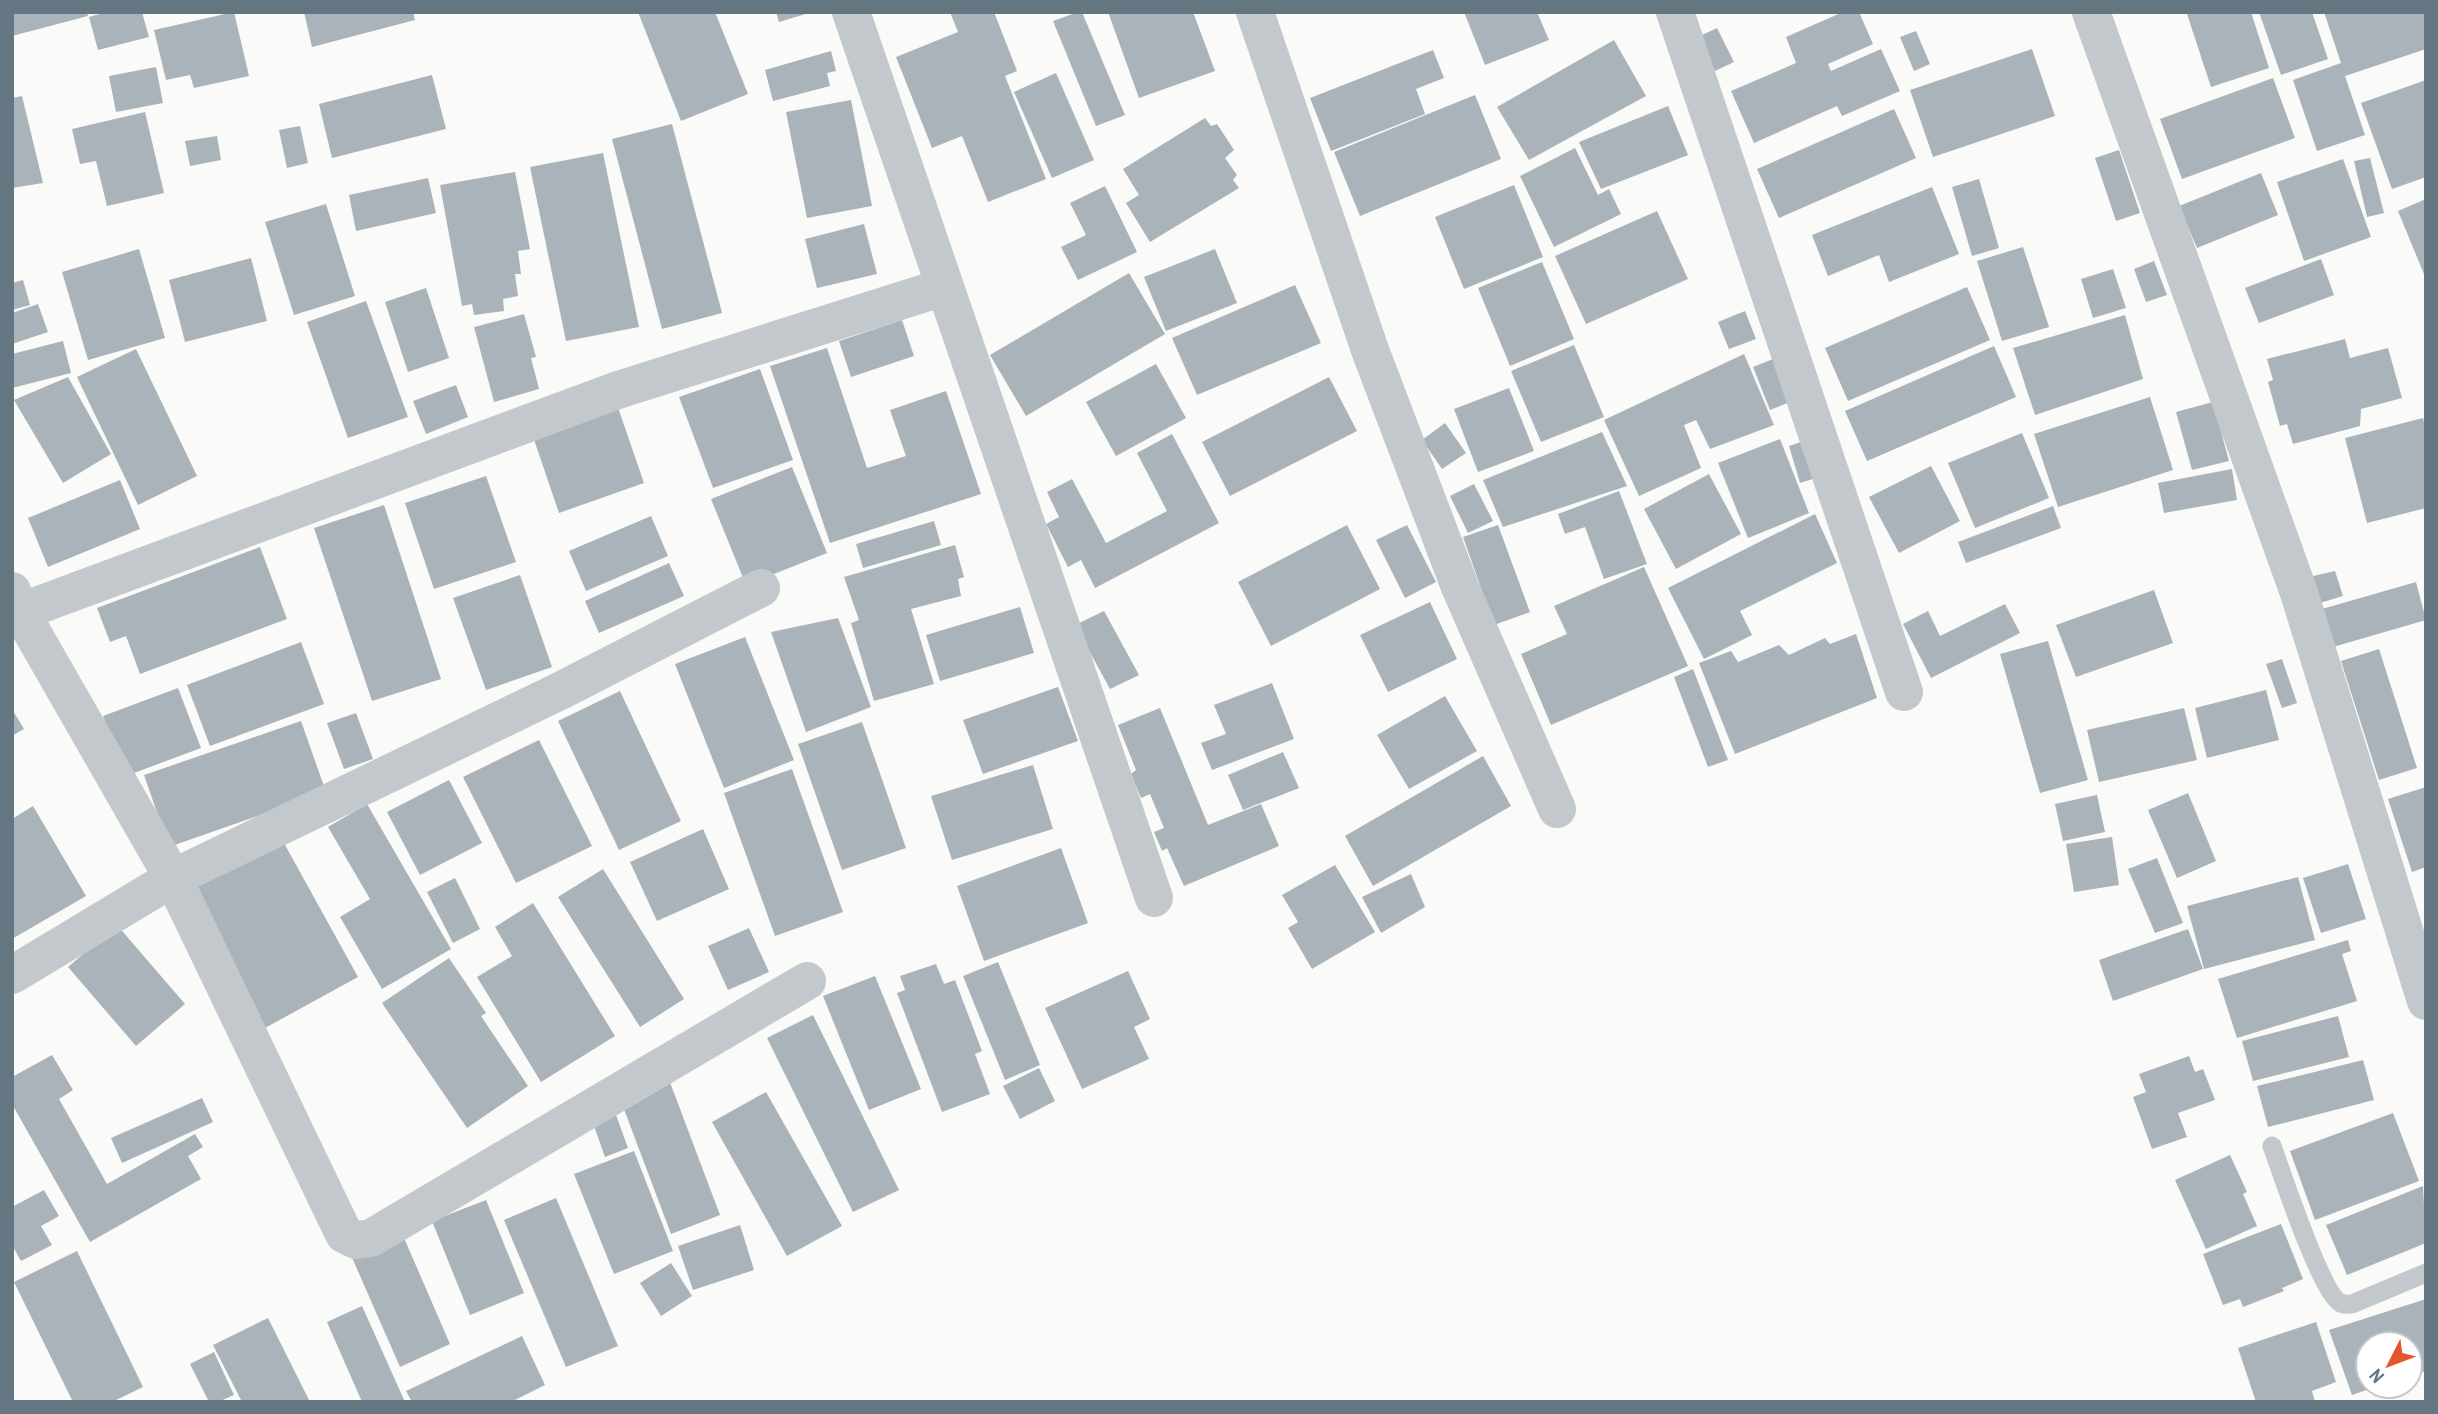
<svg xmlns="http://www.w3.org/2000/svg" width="2438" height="1414" viewBox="0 0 2438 1414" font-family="'Archivo Narrow',sans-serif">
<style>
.building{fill:#aab3b9}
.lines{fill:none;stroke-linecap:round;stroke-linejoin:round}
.lane{stroke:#c3c8cc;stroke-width:19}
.street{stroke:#c3c8cc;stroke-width:38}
</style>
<rect width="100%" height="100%" fill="#fafaf8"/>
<g class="building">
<polygon points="12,12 87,12 88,16 12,36"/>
<polygon points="107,12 142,12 149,37 98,50 89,17"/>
<polygon points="234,12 249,76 194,88 190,75 166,80 154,30"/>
<polygon points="304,12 413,12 415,20 312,47"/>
<polygon points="638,12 715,12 748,94 681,121"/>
<polygon points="776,12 809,12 809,13 779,22"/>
<polygon points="950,12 994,12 1017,71 1005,76 1046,179 988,202 962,136 932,148 896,57 958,32"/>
<polygon points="1078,12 1082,12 1125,115 1096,126 1053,21"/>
<polygon points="1108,12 1193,12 1215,71 1139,98"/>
<polygon points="1464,12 1537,12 1549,40 1485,65"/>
<polygon points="1843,12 1859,12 1873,44 1828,64 1831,71 1881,49 1900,91 1842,116 1837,106 1754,143 1731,91 1796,63 1786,37"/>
<polygon points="2193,12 2251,12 2269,68 2211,87 2187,14"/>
<polygon points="2259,12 2312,12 2328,59 2281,75"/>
<polygon points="2324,12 2426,12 2426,49 2345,76 2365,135 2317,151 2293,80 2341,63"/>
<polygon points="1717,28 1734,62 1715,71 1698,37"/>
<polygon points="1916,31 1930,64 1914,71 1900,37"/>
<polygon points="1614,40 1646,96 1529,160 1497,107"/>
<polygon points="2032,49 2055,116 1933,157 1910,90"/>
<polygon points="1433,50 1444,78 1416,89 1425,114 1331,151 1310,98"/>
<polygon points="831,51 836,71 827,73 830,86 773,101 765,70"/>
<polygon points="156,67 163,103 116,112 109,76"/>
<polygon points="1056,73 1094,160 1052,178 1014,92"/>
<polygon points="432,75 446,129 332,158 319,104"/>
<polygon points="2273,78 2295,138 2182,179 2160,119"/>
<polygon points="2426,80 2426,177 2392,189 2361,103"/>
<polygon points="1475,95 1501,159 1360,216 1334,152"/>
<polygon points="22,96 43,183 12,188 12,98"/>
<polygon points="851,100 872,206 807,218 786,112"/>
<polygon points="1668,106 1688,155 1601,189 1579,142"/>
<polygon points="1894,109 1916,158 1779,218 1757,169"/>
<polygon points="145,112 164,193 107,206 96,161 80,164 72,129"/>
<polygon points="1205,118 1211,126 1217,124 1234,150 1225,158 1237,175 1233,180 1239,188 1150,242 1126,203 1139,195 1123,169"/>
<polygon points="672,124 722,313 662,329 612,139"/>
<polygon points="300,126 308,163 287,168 279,130"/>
<polygon points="217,136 221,160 190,166 185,141"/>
<polygon points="1575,148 1598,195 1609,189 1621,214 1554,247 1520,176"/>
<polygon points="2119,150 2140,213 2116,221 2095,158"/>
<polygon points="603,153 639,327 566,341 530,167"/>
<polygon points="2370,158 2384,213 2367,217 2354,161"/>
<polygon points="2343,159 2371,237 2304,261 2277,182"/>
<polygon points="515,172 530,249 518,251 521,274 515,274 518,296 503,299 504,311 474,315 472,304 462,306 440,185"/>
<polygon points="2261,173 2278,215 2197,248 2179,206"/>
<polygon points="428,178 436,213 356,231 349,195"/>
<polygon points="1979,179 1999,248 1972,256 1952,187"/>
<polygon points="1514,185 1543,257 1464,289 1435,217"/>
<polygon points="1105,186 1137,252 1078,280 1061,247 1086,235 1070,203"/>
<polygon points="1932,187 1959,254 1889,282 1879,255 1828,276 1812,235"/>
<polygon points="2426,199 2426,279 2398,211"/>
<polygon points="326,204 355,296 294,315 265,222"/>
<polygon points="1657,211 1688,279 1586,324 1555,256"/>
<polygon points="864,224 877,274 817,288 805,239"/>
<polygon points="2023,247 2049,327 2002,341 1977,261"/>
<polygon points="139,249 165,338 88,360 62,272"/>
<polygon points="1215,249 1237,303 1166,331 1144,277"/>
<polygon points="251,258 267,321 185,342 169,280"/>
<polygon points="2321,259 2334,295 2259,323 2245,288"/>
<polygon points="2154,261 2167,295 2146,302 2134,269"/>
<polygon points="1542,262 1574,339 1510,366 1478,288"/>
<polygon points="2113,269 2126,308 2093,318 2081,279"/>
<polygon points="1129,273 1165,334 1026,416 990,355"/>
<polygon points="23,280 30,305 12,310 12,283"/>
<polygon points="1295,285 1321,343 1197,395 1172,338"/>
<polygon points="1967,287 1990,340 1848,401 1825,348"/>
<polygon points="426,288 449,358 408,372 385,302"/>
<polygon points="366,301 408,417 348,438 307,322"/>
<polygon points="38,304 48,332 12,344 12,313"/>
<polygon points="1745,311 1756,339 1729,349 1718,322"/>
<polygon points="524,314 536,357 531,358 539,389 494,402 474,327"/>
<polygon points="2125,315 2143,379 2035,415 2013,348"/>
<polygon points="902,320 914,356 851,377 839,341"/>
<polygon points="2345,339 2350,358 2388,348 2402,398 2361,409 2360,426 2293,444 2287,424 2280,426 2268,382 2273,380 2267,359"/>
<polygon points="63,341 71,373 12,388 12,354"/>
<polygon points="1574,345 1604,417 1541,442 1511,371"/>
<polygon points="1994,346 2016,397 1867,461 1845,411"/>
<polygon points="827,348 867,468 906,456 890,410 946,391 981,494 830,543 770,366"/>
<polygon points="136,349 197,476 138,505 77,377"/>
<polygon points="1744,354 1774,425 1710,449 1696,420 1684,425 1701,468 1639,496 1604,420"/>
<polygon points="1773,359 1790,402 1770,410 1753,367"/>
<polygon points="1156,364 1186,418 1116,456 1086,402"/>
<polygon points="760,369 793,460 713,488 679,397"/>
<polygon points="68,377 111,454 63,483 14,400"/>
<polygon points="1329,377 1357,431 1230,496 1202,442"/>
<polygon points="456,385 468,417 426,434 413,401"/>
<polygon points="1509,388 1534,451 1478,472 1454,409"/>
<polygon points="614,396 644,483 559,513 529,425"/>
<polygon points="2150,397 2173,470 2058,507 2034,434"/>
<polygon points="2213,402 2229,461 2192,470 2176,412"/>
<polygon points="2423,418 2426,431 2426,508 2367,523 2345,438"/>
<polygon points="1445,423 1466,453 1442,469 1422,440"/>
<polygon points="1602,432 1627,486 1503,527 1483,480"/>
<polygon points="2022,433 2049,498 1975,528 1948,463"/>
<polygon points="1172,434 1219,523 1095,588 1081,560 1068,567 1046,524 1059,517 1047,492 1072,479 1106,543 1167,511 1137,453"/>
<polygon points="1780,439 1809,513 1748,538 1718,463"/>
<polygon points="1807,440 1819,477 1800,483 1789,446"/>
<polygon points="1931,466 1960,521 1899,553 1869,497"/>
<polygon points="792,467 827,553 746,585 711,499"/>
<polygon points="2232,469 2237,500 2164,513 2158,483"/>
<polygon points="1709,474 1741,534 1676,569 1644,509"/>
<polygon points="486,476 516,562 434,589 405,503"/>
<polygon points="120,480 140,529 48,567 28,518"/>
<polygon points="1474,484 1493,521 1468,533 1450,496"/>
<polygon points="1619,491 1647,564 1604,579 1585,527 1565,534 1558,514"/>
<polygon points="384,505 441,679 372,701 314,528"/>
<polygon points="2053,506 2061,528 1966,563 1958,542"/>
<polygon points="1815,514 1837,563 1740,611 1752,635 1704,659 1668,588"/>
<polygon points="651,516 668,556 586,591 569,551"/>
<polygon points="934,521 941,545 863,568 856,544"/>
<polygon points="1347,525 1380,589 1271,646 1238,582"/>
<polygon points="1407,525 1436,582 1405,598 1376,540"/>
<polygon points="1498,525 1530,612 1494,625 1463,537"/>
<polygon points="955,545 964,577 958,579 961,596 911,609 934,684 874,701 851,623 859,620 844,577"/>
<polygon points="260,547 287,619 140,674 126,636 110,642 97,608"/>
<polygon points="669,563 684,596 599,633 585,601"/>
<polygon points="1644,567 1688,666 1551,725 1521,654 1567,634 1554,606"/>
<polygon points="2335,571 2343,596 2317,604 2309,577"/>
<polygon points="520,575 552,667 486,690 453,598"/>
<polygon points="2416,582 2426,620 2333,647 2322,609"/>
<polygon points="2154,590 2173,643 2076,677 2056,625"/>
<polygon points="1430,602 1457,659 1388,692 1360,635"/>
<polygon points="2005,604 2020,633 1931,678 1903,624 1928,611 1940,636"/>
<polygon points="1020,607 1034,653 940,681 926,635"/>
<polygon points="1104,611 1139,675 1110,689 1075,625"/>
<polygon points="838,618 871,707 806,732 771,632"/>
<polygon points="1856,634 1877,698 1735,754 1699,663 1731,651 1738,662 1779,645 1789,655 1825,638 1830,644"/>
<polygon points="745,637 794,760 724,788 675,664"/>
<polygon points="2048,641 2088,780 2040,793 2000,654"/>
<polygon points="301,642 324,704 210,746 187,685"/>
<polygon points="2379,649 2417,768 2379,780 2341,661"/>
<polygon points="2282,659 2297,703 2282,708 2266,664"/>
<polygon points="1693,669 1728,760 1708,767 1674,677"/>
<polygon points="1272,683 1294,739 1212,770 1201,743 1226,734 1214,705"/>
<polygon points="1058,687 1078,741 983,774 963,720"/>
<polygon points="178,688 201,748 126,776 103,716"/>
<polygon points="2266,690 2279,740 2207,758 2195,708"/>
<polygon points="620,691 681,821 619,850 558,721"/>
<polygon points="1445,696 1477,751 1409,789 1377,735"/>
<polygon points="1160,708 1208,825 1261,804 1279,846 1184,886 1167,848 1162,851 1154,832 1164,828 1150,794 1141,798 1131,774 1136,770 1118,725"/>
<polygon points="2184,708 2197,760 2099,782 2087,730"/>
<polygon points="12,709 24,729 12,736"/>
<polygon points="356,713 373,759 344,769 327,723"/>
<polygon points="301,721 326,792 169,847 144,775"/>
<polygon points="862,722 906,848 842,870 798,744"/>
<polygon points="539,740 592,846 516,883 463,777"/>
<polygon points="1283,752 1299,788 1243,810 1228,775"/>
<polygon points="1483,756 1511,806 1373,886 1345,836"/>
<polygon points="1033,765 1053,829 952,860 931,796"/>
<polygon points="792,769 843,912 775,936 724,793"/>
<polygon points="449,780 482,843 420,875 387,812"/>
<polygon points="2426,787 2426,867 2412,872 2388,799"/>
<polygon points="2188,793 2216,861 2177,878 2148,810"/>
<polygon points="2097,795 2105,832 2063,841 2055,804"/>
<polygon points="367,804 451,949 382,989 340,917 370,899 328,827"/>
<polygon points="33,806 86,896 12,939 12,819"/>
<polygon points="703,829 729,889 657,921 630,862"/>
<polygon points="279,834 358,977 265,1028 186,885"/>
<polygon points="2112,837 2119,885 2074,892 2066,844"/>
<polygon points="1061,848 1088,923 984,961 957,886"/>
<polygon points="2157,858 2183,923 2155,933 2128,869"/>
<polygon points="2348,864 2366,919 2321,933 2303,878"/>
<polygon points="1335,865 1375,932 1312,969 1288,928 1298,922 1282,895"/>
<polygon points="603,869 684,999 640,1027 558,897"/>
<polygon points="1411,874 1425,907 1381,933 1362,897"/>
<polygon points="2298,877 2315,940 2204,969 2187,906"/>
<polygon points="455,878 480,929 453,943 427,892"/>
<polygon points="533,903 615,1036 541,1082 477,977 512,956 495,927"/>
<polygon points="117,925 185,1004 136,1046 68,967"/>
<polygon points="749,928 769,972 728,990 708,946"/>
<polygon points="2188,929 2203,969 2113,1001 2099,960"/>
<polygon points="2348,940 2351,951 2342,954 2357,1001 2237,1038 2218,979"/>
<polygon points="449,958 486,1013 481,1016 528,1086 467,1128 382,1003"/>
<polygon points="998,962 1040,1065 1005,1080 963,976"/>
<polygon points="936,964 944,984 955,980 982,1051 975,1054 990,1094 942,1112 897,993 905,990 900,976"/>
<polygon points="1128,971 1150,1019 1134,1027 1149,1059 1082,1089 1045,1008"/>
<polygon points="875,976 921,1089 869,1110 823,996"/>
<polygon points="813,1015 899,1190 853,1212 767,1038"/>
<polygon points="2338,1016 2349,1057 2253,1081 2242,1041"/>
<polygon points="52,1055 73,1090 59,1099 107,1184 195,1134 203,1147 188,1156 201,1179 90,1242 12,1104 12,1077"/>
<polygon points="2189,1056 2195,1072 2203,1069 2215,1100 2178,1113 2187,1137 2152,1149 2133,1097 2146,1092 2139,1074"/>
<polygon points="2363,1060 2374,1100 2268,1127 2257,1086"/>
<polygon points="1039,1068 1055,1101 1020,1119 1003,1086"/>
<polygon points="668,1077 720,1215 671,1234 619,1096"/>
<polygon points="766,1092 842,1226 787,1256 712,1122"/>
<polygon points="202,1098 213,1122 122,1163 111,1138"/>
<polygon points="612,1104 628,1148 605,1157 589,1112"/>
<polygon points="2393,1113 2419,1181 2315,1220 2290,1151"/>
<polygon points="634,1151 673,1251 614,1274 574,1174"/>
<polygon points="2230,1155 2247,1192 2243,1194 2257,1226 2206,1249 2175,1180"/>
<polygon points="2423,1186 2426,1243 2347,1275 2326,1225"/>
<polygon points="44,1190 59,1216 41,1226 52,1245 21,1261 12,1245 12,1207"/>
<polygon points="556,1198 618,1346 566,1367 504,1220"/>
<polygon points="486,1200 524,1293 470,1315 432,1221"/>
<polygon points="2281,1224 2303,1279 2282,1288 2284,1291 2243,1307 2240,1299 2223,1305 2203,1254"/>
<polygon points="740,1225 754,1270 693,1290 678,1246"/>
<polygon points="401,1231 450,1344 400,1367 350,1253"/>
<polygon points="77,1251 143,1387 112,1402 73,1402 14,1282"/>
<polygon points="671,1263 692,1296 661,1316 640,1283"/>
<polygon points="2426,1299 2426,1371 2410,1376 2410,1344 2368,1344 2368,1386 2378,1386 2352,1395 2329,1330"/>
<polygon points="362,1306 405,1402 362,1402 327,1322"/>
<polygon points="268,1318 310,1402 242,1402 213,1345"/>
<polygon points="2316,1322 2336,1382 2312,1391 2315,1402 2256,1402 2238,1348"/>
<polygon points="522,1336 545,1385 511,1402 412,1402 406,1391"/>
<polygon points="214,1352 234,1395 218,1402 209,1402 190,1364"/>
</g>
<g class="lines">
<path class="lane" d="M2272,1146C2281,1171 2322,1295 2341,1303C2344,1305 2348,1304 2352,1304L2426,1273"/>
<g class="street">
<polyline points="851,12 1154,898"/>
<polyline points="1255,12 1370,350 1460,587 1557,809"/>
<polyline points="1675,12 1904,692"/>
<polyline points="2091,12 2299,593 2426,1001"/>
<polyline points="12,591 20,611 173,878 344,1234 356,1240 371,1238 807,981"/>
<polyline points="12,615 618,390 944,287"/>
<polyline points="12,975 173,878 560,691 761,588"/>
</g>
</g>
<rect width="2438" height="1414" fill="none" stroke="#657683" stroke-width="28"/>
<g transform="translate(2389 1365) rotate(228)"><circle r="33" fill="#ffffff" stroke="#c1c8cd" stroke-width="2"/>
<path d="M0-5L12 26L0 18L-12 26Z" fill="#e4572e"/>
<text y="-10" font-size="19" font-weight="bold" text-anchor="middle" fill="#657683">N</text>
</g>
</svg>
